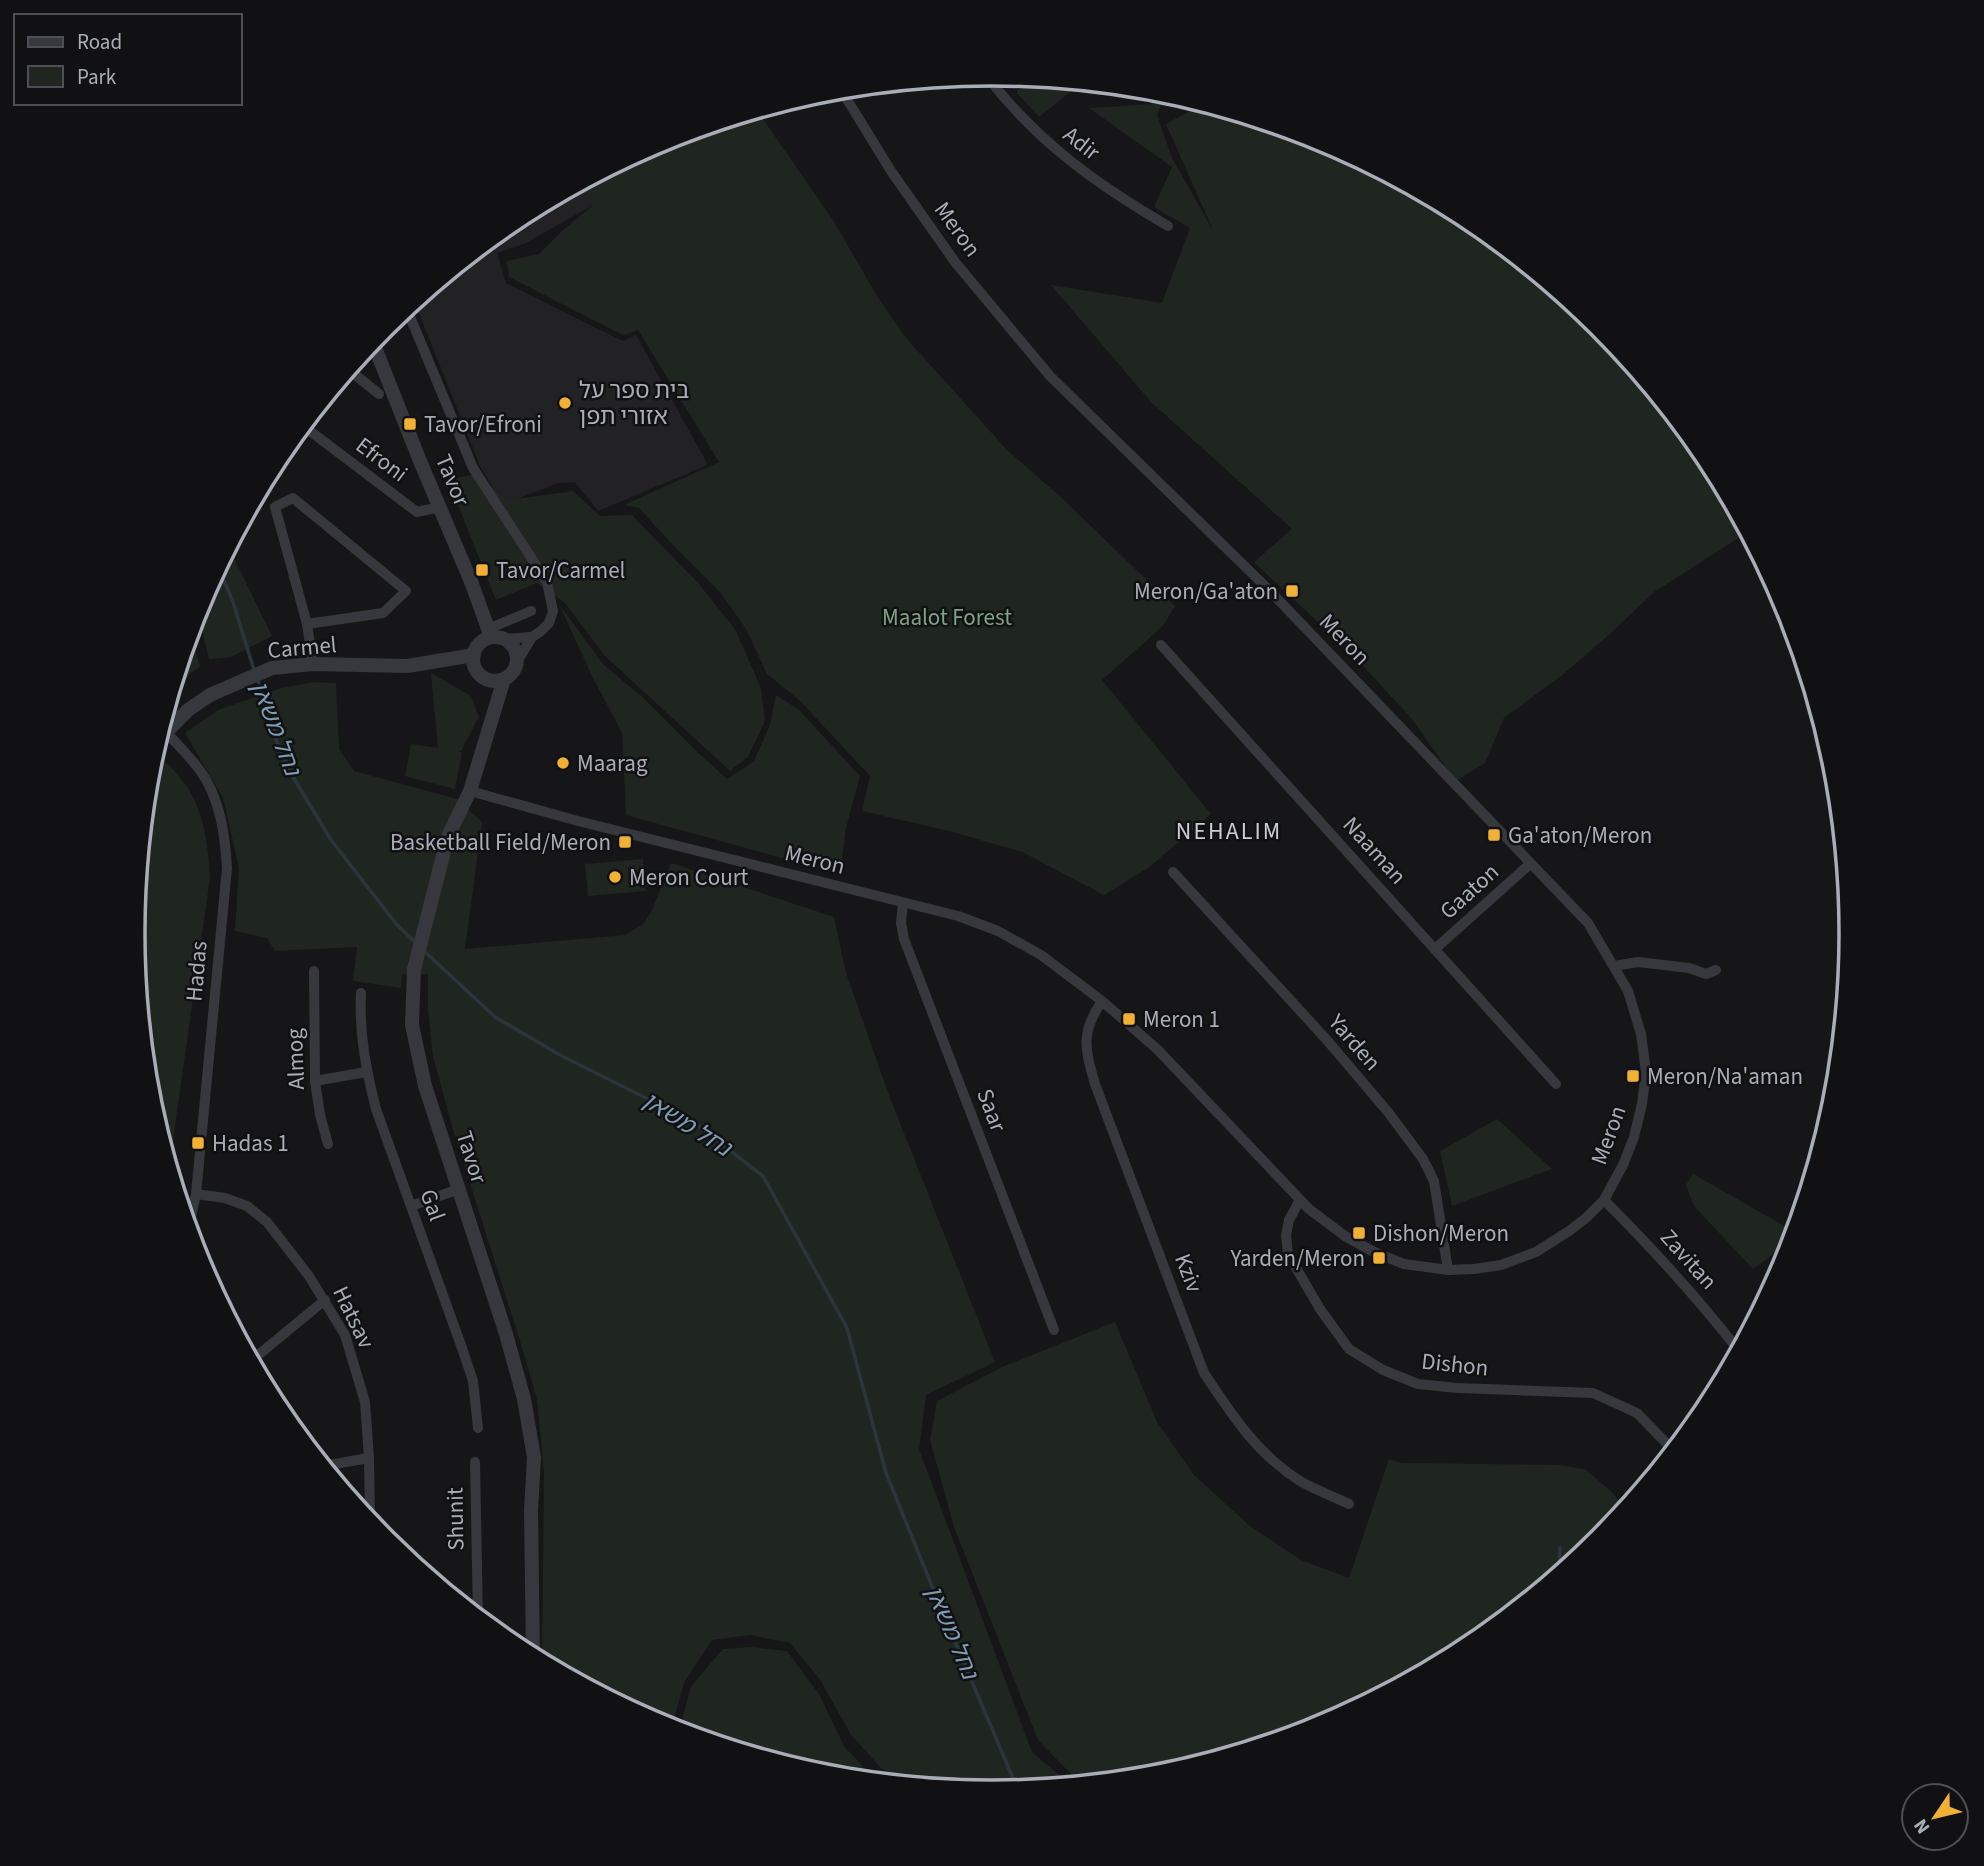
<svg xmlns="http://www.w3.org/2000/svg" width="1984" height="1866" viewBox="0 0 1984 1866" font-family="'Source Sans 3','Noto Sans Hebrew',sans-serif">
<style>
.built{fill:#222225}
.green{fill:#1e261f}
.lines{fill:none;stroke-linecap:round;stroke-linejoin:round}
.stream{stroke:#2c353c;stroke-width:3.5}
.minor{stroke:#37383d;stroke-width:10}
.tertiary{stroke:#37383d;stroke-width:14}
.poi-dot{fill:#f2b134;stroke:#111113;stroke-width:2.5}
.labels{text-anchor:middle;stroke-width:5;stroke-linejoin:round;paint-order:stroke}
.street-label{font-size:23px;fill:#a8adb8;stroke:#111113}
.poi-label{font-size:23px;fill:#a8adb8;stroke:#111113;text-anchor:start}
.park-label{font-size:23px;fill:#7fa381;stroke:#111113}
.water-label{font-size:24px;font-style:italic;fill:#7f9bb3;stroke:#111113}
.neighbourhood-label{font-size:24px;letter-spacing:2px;fill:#c9ccd4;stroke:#111113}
.rim{fill:none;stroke:#a8adb8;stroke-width:3.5}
</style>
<rect width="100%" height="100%" fill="#161618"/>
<polygon class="built" points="581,183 595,204 524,244 497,253 506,283 623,341 636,335 708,465 598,511 575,482 558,483 504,504 481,468 414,301 515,218"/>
<g class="green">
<polygon points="1027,77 1072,85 1075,88 1039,117 1017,93 1021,82"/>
<polygon points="1156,90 1166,92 1157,115 1172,158 1213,230 1166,124 1190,111 1209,105 1321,139 1470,219 1600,326 1707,456 1748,532 1654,592 1610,634 1561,676 1504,718 1485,763 1456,781 1411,718 1353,655 1254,562 1292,529 1151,402 1051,285 1162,303 1190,228 1154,207 1172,167 1089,108 1151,104"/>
<polygon points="759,110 763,119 833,220 877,296 906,338 1007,450 1062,498 1128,562 1175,606 1163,626 1102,680 1211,814 1148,868 1104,895 1022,852 949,831 862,811 870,776 800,701 767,674 746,629 721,593 670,542 639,508 624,505 719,462 638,330 623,335 509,277 507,261 539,254 561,232 594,204 581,183 663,139"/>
<polygon points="475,474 509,500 573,491 600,516 632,515 699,584 735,629 761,688 765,721 748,757 730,771 604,655 565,603 537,583 496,600 448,480"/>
<polygon points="231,543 234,558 272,636 231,657 209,659 197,608"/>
<polygon points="559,604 603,664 641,696 692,747 727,779 754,761 770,725 776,695 798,709 860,776 846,828 840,874 626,815 622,733 592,676"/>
<polygon points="190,631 200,666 172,688"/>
<polygon points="431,673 471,696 479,717 461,751 458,751 462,753 455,789 405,776 411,744 438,748"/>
<polygon points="315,682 336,683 339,749 354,771 457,799 482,822 465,949 625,935 643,924 652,910 671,863 834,917 846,973 890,1098 995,1362 926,1395 919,1449 1032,1752 1071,1785 992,1792 909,1784 906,1778 882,1769 851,1735 821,1681 790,1643 750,1635 712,1640 684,1683 671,1730 663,1727 542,1662 544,1473 537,1400 524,1354 452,1126 433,1056 428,1009 428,974 402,974 401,988 353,981 357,947 275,951 267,938 235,931 239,868 223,798 185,733 218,710 281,688"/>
<path d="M159,755C169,766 180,776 188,788C205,816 208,846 210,878L169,1168L149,1100L133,933L149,768Z"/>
<polygon points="643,859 646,891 588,896 585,864"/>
<polygon points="1497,1119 1552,1169 1452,1206 1440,1151"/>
<polygon points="1693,1174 1795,1232 1785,1264 1776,1252 1753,1269 1694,1206 1686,1185"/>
<polygon points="1115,1322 1157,1422 1194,1475 1250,1526 1301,1560 1349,1578 1389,1459 1401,1463 1559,1465 1585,1469 1612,1492 1625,1509 1599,1541 1469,1648 1321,1727 1159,1776 1111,1781 1072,1775 1038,1740 954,1527 930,1440 937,1401 1002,1367"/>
<polygon points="751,1647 787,1651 819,1694 844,1746 874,1779 883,1782 824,1776 679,1732 691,1686 723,1649"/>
</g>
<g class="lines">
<g class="stream">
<polyline points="218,566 233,602 254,670"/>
<polyline points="257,677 277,742 290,772 331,840 397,925 416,943"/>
<polyline points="422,949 495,1017 560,1055 692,1121 763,1176 847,1328 886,1473 942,1611 1018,1790"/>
<polyline points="1559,1574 1560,1548"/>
</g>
<g class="minor">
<path d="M985,74C1036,141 1096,184 1168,226"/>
<polyline points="991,82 1007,75"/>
<polyline points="406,307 473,468 547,582 553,611 549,623 541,631 532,637 517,662"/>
<polyline points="348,369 379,394"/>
<polyline points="302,425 417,512 440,507"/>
<polyline points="307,624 383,613 406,591 293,498 275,507 307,624 313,664"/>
<polyline points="488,629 531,611"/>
<polyline points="505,639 532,637"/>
<polyline points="1161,645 1556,1084"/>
<path d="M166,732C177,744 189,756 199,769C220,797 225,834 227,868L196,1194L188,1231"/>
<polyline points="470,791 578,821 958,916 998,931 1041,955 1102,1001 1157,1049 1309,1209 1345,1236 1374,1252 1404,1264 1448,1270 1474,1269 1501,1265 1536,1252 1569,1231 1586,1218 1604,1200 1623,1165 1634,1137 1642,1104 1646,1072 1641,1034 1628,991 1588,923 1267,588 1050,376 955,262 891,171 840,88"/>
<polyline points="1173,872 1326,1039 1388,1112 1423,1159 1434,1181 1448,1270"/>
<polyline points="903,903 901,923 904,939 1054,1330"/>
<polyline points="1435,949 1530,864"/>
<polyline points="1614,966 1638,962 1689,968 1706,974 1716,970"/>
<polyline points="314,971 315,1081 320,1115 328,1144"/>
<path d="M361,993C359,1033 366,1070 376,1109L462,1348L473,1381L478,1428"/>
<path d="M1102,1001C1080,1033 1085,1049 1095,1084L1204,1373C1231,1414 1257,1454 1300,1481C1315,1490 1333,1496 1349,1504"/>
<polyline points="315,1081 366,1072"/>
<polyline points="196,1194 225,1198 247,1206 267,1222 309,1276 345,1335 365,1402 369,1458 370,1523"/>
<polyline points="1300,1200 1289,1220 1286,1235 1288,1254 1320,1309 1349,1349 1383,1370 1418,1384 1457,1388 1593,1393 1637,1413 1674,1451"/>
<path d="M1604,1200C1652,1248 1697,1297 1739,1351"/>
<polyline points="411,1206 459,1189"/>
<polyline points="251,1361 325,1300"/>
<polyline points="475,1462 478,1618"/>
<polyline points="323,1466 369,1458"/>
</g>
<g class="tertiary">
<polyline points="372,340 420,461 472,584 491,637"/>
<circle cx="495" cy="659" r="22"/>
<polyline points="504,679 470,791 448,836 414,969 412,1025 425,1086 506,1334 524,1399 534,1457 531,1511 533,1658"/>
<polyline points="156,742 188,710 210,695 272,668 313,664 407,666 474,655"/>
</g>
</g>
<g class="poi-dot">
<circle cx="565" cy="403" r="7"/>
<rect x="403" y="417" width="14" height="14" rx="3.5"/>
<rect x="475" y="563" width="14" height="14" rx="3.5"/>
<rect x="1285" y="584" width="14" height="14" rx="3.5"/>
<circle cx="563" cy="763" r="7"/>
<rect x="1487" y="828" width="14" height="14" rx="3.5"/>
<rect x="618" y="835" width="14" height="14" rx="3.5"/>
<circle cx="615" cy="877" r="7"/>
<rect x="1122" y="1012" width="14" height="14" rx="3.5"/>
<rect x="1626" y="1069" width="14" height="14" rx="3.5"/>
<rect x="191" y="1136" width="14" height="14" rx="3.5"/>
<rect x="1352" y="1226" width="14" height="14" rx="3.5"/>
<rect x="1372" y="1251" width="14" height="14" rx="3.5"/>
</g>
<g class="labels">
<g class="street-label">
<text transform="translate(1082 143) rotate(38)" y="8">Adir</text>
<text transform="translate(958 229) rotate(54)" y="8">Meron</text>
<text transform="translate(382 459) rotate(37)" y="8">Efroni</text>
<text transform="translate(453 480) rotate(67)" y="8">Tavor</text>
<text transform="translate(1345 639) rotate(46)" y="8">Meron</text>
<text transform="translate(302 647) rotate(-5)" y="8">Carmel</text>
<text transform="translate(1375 850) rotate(48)" y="8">Naaman</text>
<text transform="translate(815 859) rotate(14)" y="8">Meron</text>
<text transform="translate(1469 891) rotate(-42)" y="8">Gaaton</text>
<text transform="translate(196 971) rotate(-85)" y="8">Hadas</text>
<text transform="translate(1355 1042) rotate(49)" y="8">Yarden</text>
<text transform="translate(295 1059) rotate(-92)" y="8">Almog</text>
<text transform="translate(992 1110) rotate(69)" y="8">Saar</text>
<text transform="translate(1608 1135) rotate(-70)" y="8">Meron</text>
<text transform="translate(472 1157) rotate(72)" y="8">Tavor</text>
<text transform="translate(433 1205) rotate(70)" y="8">Gal</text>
<text transform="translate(1689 1259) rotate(48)" y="8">Zavitan</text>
<text transform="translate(1189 1273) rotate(69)" y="8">Kziv</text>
<text transform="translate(354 1317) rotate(64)" y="8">Hatsav</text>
<text transform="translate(1455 1364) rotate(6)" y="8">Dishon</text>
<text transform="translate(455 1519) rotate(-91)" y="8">Shunit</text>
</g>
<g class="poi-label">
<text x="579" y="398">בית ספר על<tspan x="579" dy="26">אזורי תפן</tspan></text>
<text x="424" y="432">Tavor/Efroni</text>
<text x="496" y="578">Tavor/Carmel</text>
<text x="1278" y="599" text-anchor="end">Meron/Ga'aton</text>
<text x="577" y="771">Maarag</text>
<text x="1508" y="843">Ga'aton/Meron</text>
<text x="611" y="850" text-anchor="end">Basketball Field/Meron</text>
<text x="629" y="885">Meron Court</text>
<text x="1143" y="1027">Meron 1</text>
<text x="1647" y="1084">Meron/Na'aman</text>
<text x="212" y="1151">Hadas 1</text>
<text x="1373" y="1241">Dishon/Meron</text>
<text x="1365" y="1266" text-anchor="end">Yarden/Meron</text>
</g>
<g class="park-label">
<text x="947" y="625">Maalot Forest</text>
</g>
<g class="water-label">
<text transform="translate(276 728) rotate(69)" y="8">נחל משאן</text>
<text transform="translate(687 1124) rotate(32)" y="8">נחל משאן</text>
<text transform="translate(952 1632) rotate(67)" y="8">נחל משאן</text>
</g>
<g class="neighbourhood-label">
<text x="1229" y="839">NEHALIM</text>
</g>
</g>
<path d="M0 0H1984V1866H0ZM145 933a847 847 0 1 1 1694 0a847 847 0 1 1-1694 0Z" fill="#111113" fill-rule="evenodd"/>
<path class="rim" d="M145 933a847 847 0 1 1 1694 0a847 847 0 1 1-1694 0Z"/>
<rect x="14" y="14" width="228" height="91" fill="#111113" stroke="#4d4f55" stroke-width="2"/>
<rect x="28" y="37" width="35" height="10" fill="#37383d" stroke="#4d4f55" stroke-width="2"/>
<text x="77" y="49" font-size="21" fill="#a8adb8">Road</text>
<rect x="28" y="66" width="35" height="21" fill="#1e261f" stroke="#4d4f55" stroke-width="2"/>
<text x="77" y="84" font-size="21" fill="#a8adb8">Park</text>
<g transform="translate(1935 1817) rotate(235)"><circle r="33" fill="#111113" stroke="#4d4f55" stroke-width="2"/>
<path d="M0-5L12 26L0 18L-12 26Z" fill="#f2b134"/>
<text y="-10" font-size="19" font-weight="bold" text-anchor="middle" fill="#a8adb8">N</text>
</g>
</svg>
